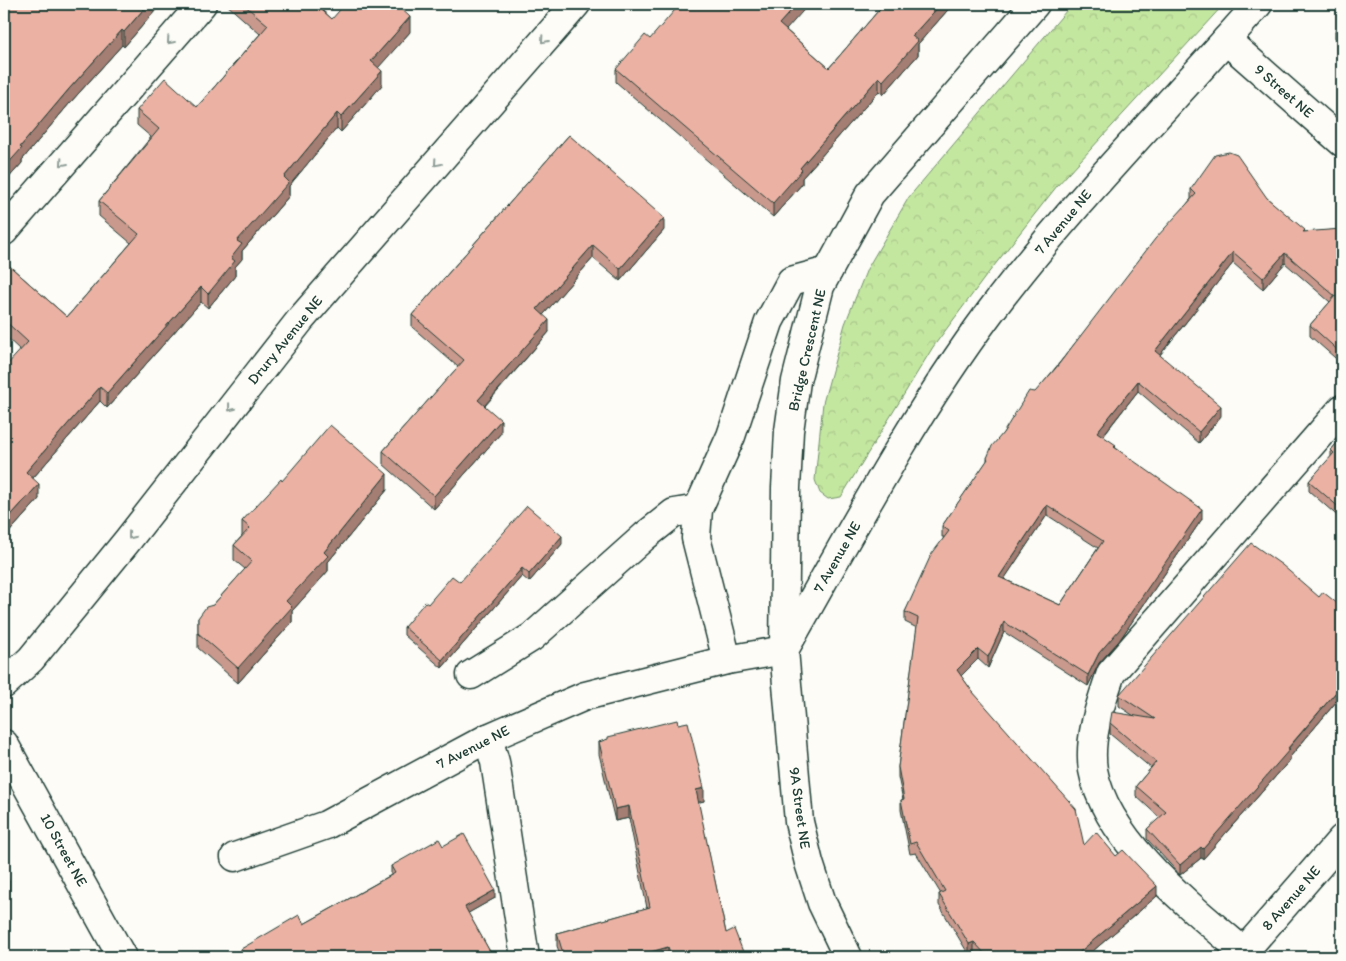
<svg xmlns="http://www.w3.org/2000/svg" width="1346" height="961" viewBox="0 0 1346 961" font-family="Itim,sans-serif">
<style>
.park{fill:url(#park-crowns);stroke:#72926a}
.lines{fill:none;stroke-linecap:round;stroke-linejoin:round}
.minor-casing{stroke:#1f3d34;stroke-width:31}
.minor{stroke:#fdfcf7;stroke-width:28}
.wall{fill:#ca998d;stroke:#1f3d34;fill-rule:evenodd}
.shaded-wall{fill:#a47d73;stroke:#1f3d34}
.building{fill:#ebb2a4;stroke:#1f3d34;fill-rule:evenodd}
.oneway{stroke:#8e9c96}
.labels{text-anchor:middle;stroke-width:4.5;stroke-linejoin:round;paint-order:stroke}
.street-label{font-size:15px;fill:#1f3d34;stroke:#fdfcf7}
</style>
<defs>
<pattern id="park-crowns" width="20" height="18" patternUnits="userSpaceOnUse" patternTransform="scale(1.25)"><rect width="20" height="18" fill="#c4e7a0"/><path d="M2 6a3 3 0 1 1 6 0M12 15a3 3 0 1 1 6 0" fill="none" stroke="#a8c78a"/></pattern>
</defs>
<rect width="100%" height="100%" fill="#fdfcf7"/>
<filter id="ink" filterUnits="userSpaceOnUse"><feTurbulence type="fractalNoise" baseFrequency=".02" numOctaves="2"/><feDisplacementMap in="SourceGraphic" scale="10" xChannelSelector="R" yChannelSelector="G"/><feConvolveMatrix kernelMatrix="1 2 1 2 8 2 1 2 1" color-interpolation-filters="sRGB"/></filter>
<g filter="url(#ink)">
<polygon class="park" points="1072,4 1224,4 1057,186 986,276 933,347 841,497 828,499 820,493 815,480 823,403 845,324 867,269 909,197"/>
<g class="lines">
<g class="minor-casing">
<g id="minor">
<polyline points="1226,40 1342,142"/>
<polyline points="4,231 202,4"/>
<polyline points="727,660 696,538 698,509 731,436 769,322 791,281 828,271"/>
<polyline points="471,675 532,637 645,536 674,513 698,509"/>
<polyline points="4,684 31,659 128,540 301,319 576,4"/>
<polyline points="488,738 495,762 525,957"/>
<polyline points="4,744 122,957"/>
<path d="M235,857L326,825L488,738L585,696L727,660L784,650C849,536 911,418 990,312C1072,203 1168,107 1258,4"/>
<path d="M1244,952C1191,907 1106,841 1093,770C1088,737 1101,703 1111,673L1342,409"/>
<polyline points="848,957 822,903 809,863 799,822 784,650 786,488 789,431 796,381 820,286 870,194 1035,4"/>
<polyline points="1239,957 1342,839"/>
</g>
</g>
<use href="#minor" class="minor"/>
</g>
<g class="wall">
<polygon points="90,4 161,4 124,47 122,45 69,104 22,160 22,163 4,183 86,8"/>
<polygon points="226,4 315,4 332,19 410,32 378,67 382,85 341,132 337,128 289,186 289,196 242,251 242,259 235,267 235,276 208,308 201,302 107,408 100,401 33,478 39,499 4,538 20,350 4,335 4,261 67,317 131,243 99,216 99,201 151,137 137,125 137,110 197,107 260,34"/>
<polygon points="884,4 953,4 918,44 918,55 883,95 879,91 802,178 802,184 773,217 616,82 616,69 650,39 786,30 829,68"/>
<polygon points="1342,22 1342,45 1335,39 1335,31"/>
<polygon points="569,135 664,230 620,281 593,258 543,315 549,332 485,406 501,433 434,509 383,464 383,451 458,367 412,327 412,315"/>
<path d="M1191,189L1267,198L1305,232L1342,230V364L1310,336V325L1330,302L1285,263L1263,289L1233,263L1160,355L1221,416L1199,443L1138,391L1103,436L1116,448L1202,519L1119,641L1099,663L1088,686L1004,632L988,668L978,659L961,676L1084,845L1116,856L1157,896L1086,957H979L974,952L969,955L939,905V894H941L916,853L910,854L901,810V800H903L898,777V767L917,628L905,622V612L944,537H942V526L987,461V458L1003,433L1191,199ZM1047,515L1098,548L1060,605L1004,579Z"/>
<polygon points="1342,437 1342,520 1309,491 1309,481 1331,457 1331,450"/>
<polygon points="282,481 387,490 328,562 328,571 292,611 292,622 238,683 198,648 198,618 213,605 245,569 234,560 234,545 242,536 242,521"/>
<polygon points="562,544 529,582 522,576 442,668 404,635 404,627 428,604 460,582"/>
<polygon points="1319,597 1338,604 1342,599 1342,695 1290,757 1290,760 1203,859 1201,858 1180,875 1147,839 1147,829 1160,818 1136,796 1136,786 1151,768 1110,734 1110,723 1134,716 1119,706 1119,695"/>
<polygon points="678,724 704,801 698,802 726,933 745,957 561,957 557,946 557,933 647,908 629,818 615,821 599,754 599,742"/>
<polygon points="443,846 495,898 468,913 493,957 241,957 241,949 304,924 391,875 391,866"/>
</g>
<g class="shaded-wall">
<polygon points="148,4 161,4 124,47 124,32"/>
<polygon points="797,4 809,4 779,38 779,24"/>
<polygon points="941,4 953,4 918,44 918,55 883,95 883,81 912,36"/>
<polygon points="410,17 410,32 371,76 371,61"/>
<polygon points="122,30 122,45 69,104 22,160 22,163 4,183 4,168 20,147 69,89"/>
<polygon points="382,71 382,85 341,132 341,117"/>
<polygon points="879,77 879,91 802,178 802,184 773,217 773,203 800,168"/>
<polygon points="337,113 337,128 289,186 289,196 242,251 242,259 235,267 235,276 208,308 208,294 231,258 237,241 284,177"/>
<polygon points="664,218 664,230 620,281 620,269"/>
<polygon points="593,245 593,258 537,322 537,309"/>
<polygon points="1233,252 1233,263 1155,361 1155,351"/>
<polygon points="1285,253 1285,263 1263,289 1263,278"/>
<polygon points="201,287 201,302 107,408 107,393"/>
<polygon points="549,320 549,332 478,413 478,400"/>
<polygon points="1138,381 1138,391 1097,443 1097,432"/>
<polygon points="100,387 100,401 26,486 26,472"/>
<polygon points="1221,406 1221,416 1199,443 1199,432"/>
<polygon points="501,420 501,433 434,509 434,496"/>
<polygon points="387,474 387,490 328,562 328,571 292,611 292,622 238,683 238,668 286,601 324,552"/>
<polygon points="39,484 39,499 4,538 4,523"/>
<polygon points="1047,505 1047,515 999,587 999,577"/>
<polygon points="1202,509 1202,519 1119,641 1099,663 1088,686 1088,675 1099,653"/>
<polygon points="562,536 562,544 529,582 529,574"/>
<polygon points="522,568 522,576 442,668 442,660"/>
<polygon points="1004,622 1004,632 988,668 988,657"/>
<polygon points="978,649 978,659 957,680 957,670"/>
<polygon points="1342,685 1342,695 1290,757 1290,760 1203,859 1203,849"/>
<polygon points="704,788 704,801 696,803 696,790"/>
<polygon points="629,806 629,818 615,821 615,809"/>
<polygon points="1201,847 1201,858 1180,875 1180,865"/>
<polygon points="9,881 9,899 4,902 4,884"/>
<polygon points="1157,886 1157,896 1086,957 1075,957 1075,956"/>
<polygon points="495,890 495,898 465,915 465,907"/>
<polygon points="974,942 974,952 969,955 969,944"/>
<polygon points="668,947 668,957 633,957"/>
</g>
<g class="building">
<polygon points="4,4 81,4 86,8 90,4 148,4 124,32 122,30 69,89 20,147 22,148 4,168"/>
<polygon points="243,4 315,4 332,19 345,4 396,4 410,17 371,61 382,71 341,117 337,113 284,177 289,182 237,241 242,244 231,258 235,261 208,294 201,287 107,393 100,387 26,472 39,484 4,523 4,368 28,342 4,320 4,261 67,317 139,234 99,201 159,129 137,110 165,78 197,107 268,25"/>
<polygon points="680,4 797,4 779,24 829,68 884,4 941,4 912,36 918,41 883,81 879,77 800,168 802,170 773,203 616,69 645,35 650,39"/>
<polygon points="1342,22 1342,37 1335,31"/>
<polygon points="569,135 664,218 620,269 593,245 537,309 549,320 478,400 501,420 434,496 383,451 464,360 412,315"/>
<path d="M1229,152L1237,155L1267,198L1305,230L1303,232L1341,229L1342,230V354L1310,325L1335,296L1285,253L1263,278L1233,252L1155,351L1221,406L1199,432L1138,381L1097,432L1116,445L1114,447L1202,509L1119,630L1099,653L1088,675L1004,622L988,657L978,649L957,670L972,691L1076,809L1084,845L1096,832L1116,856L1123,850L1157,886L1075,956L1076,957H988L974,942L969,944L939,894L945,891L916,842L910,844L901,800L904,799L898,767L918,618L905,612L931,555L949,531L942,526L988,459L987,458L992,446L1003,433L1029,391L1035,392L1055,369L1155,239L1196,194L1191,189L1215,155ZM1047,505L1103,541L1060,605L999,577Z"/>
<polygon points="330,425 387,474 324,552 328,556 286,601 292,607 238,668 198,633 198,618 206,607 213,605 252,561 234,545 250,528 242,521 281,479 282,481"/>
<polygon points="1342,437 1342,510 1309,481 1334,453 1331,450"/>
<polygon points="527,506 562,536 529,574 522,568 442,660 404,627 425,602 428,604 452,576 460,582"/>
<polygon points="1251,543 1282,565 1319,597 1323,592 1338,604 1342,599 1342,685 1288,748 1290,749 1203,849 1201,847 1180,865 1147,829 1166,812 1136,786 1156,762 1110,723 1112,712 1155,719 1119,695"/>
<polygon points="677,720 678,724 688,722 704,788 696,790 726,933 734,929 745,957 672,957 668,947 633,957 564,957 557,933 650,907 629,806 615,809 599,742 608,739 608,737"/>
<polygon points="464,834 495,890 465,907 493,957 246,957 241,949 299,915 304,924 395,873 391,866 439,839 443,846"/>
<polygon points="4,870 9,881 4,884"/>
</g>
<defs><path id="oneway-chevron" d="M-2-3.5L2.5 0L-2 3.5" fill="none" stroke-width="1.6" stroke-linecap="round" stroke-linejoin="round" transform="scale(1.25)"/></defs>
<g class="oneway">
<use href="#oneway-chevron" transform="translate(544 40) rotate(131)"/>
<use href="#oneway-chevron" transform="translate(170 41) rotate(131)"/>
<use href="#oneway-chevron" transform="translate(63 163) rotate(131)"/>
<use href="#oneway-chevron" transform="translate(437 163) rotate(131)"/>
<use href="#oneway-chevron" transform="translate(231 408) rotate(128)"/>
<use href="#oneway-chevron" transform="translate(131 536) rotate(128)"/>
</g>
</g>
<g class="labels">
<g class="street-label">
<text transform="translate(1284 91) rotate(41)" y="5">9 Street NE</text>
<text transform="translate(1063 222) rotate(-50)" y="5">7 Avenue NE</text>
<text transform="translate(285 340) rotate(-51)" y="5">Drury Avenue NE</text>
<text transform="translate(807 350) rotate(-77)" y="5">Bridge Crescent NE</text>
<text transform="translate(837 557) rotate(-60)" y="5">7 Avenue NE</text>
<text transform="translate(473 747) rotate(-27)" y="5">7 Avenue NE</text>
<text transform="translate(800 808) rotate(82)" y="5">9A Street NE</text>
<text transform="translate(64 850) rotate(61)" y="5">10 Street NE</text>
<text transform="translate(1291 898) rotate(-49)" y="5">8 Avenue NE</text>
</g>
</g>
<rect width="1346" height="961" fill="none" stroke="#fdfcf7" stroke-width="20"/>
<rect x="10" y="10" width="1326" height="941" fill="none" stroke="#1f3d34" stroke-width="2" filter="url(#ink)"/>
</svg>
